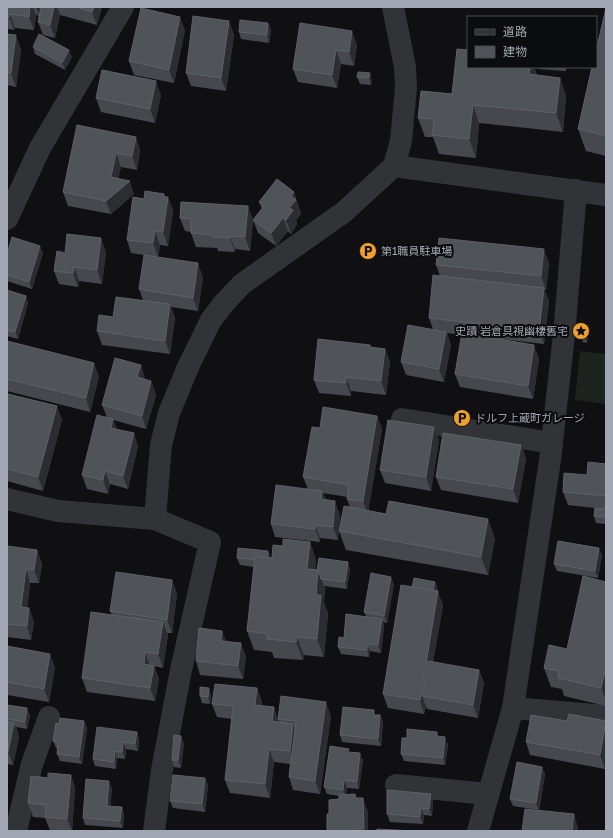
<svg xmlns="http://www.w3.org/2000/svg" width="613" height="838" viewBox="0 0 613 838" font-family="'Golos Text','Noto Sans JP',sans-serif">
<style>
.green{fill:#1d241d}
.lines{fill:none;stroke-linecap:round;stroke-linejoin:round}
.minor{stroke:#313337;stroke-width:22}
.wall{fill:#46484d}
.shaded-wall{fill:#2c2d31}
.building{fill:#505358;stroke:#5d6066}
.labels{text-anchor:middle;stroke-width:4;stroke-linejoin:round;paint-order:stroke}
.poi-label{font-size:11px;fill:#a2a8b3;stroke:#0b0c0d;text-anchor:start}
</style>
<rect width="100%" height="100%" fill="#101012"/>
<polygon class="green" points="580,351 606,354 606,404 575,400"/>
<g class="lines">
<g class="minor">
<polyline points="394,166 606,195"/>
<polyline points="7,219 40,148 123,7"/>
<polyline points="402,419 552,443"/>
<polyline points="7,499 58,511 155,519 210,542 181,670 162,770 154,831"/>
<polyline points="155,519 161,445 169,413 188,367 211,320 224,303 242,284 344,212 394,166 401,141 406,87 405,67 393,7"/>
<polyline points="513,708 606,716"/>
<polyline points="396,785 488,794"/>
<polyline points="16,831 32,764 49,717"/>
<polyline points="478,831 513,708 550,460 564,335 576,190"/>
</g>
</g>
<g class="wall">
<polygon points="7,7 102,7 97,25 60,15 55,38 43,35 38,22 39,16 36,15 34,30 15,28 14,30 7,29"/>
<polygon points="606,8 606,156 586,151 578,129"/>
<polygon points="229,21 234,35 226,91 191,86 186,73"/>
<polygon points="268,23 271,30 269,43 241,39 239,32"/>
<polygon points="300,23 357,45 354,66 341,64 337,88 298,82 293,69"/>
<polygon points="185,30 174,83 134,75 129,61"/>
<polygon points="7,34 21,49 16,87 7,85"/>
<polygon points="33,47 72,57 65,70 35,54"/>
<polygon points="468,67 534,67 537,75 560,78 566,96 563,132 479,123 476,158 439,154 433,137 425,137 418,118 452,94"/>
<polygon points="537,67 566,67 566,71 538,69"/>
<polygon points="358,72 372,80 371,85 360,84 357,77"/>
<polygon points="161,95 155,123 101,112 96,98"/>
<polygon points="136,137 140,151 137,170 121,167 118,178 134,194 111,214 68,206 63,192"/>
<polygon points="294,192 301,214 296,220 297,224 291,234 288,231 276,246 258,233 253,220 250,251 235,249 235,252 218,251 217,248 196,247 191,233 191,232 185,231 180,218 248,206 253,220 262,209 259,202"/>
<polygon points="164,194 165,197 168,197 173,211 168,246 160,245 158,257 131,253 127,240 144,199"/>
<polygon points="106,252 102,284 79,281 78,287 59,284 54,271 65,253"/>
<polygon points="43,253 32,289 7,281 7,254"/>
<polygon points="549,263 546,290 544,289 549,301 544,344 501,339 534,345 539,359 533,399 460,387 455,374 462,335 447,333 451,345 444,382 406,375 401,362 433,329 429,318 440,276 436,265"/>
<polygon points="203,277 198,311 171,307 175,318 170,354 102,345 97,331 113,317 143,300 139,289"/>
<polygon points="7,290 26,296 28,303 18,339 7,336"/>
<polygon points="585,326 588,333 587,343 583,342 581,335"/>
<polygon points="7,341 99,376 90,412 7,391"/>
<polygon points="370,345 371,347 385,349 390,362 386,395 351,391 351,396 319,393 314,380"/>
<polygon points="141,365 145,380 151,381 156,395 146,429 113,420 117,429 138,446 128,489 110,484 108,494 87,489 82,475 107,417 102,405"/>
<polygon points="7,397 62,420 43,491 7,481"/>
<polygon points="377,416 382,429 368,511 495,538 488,575 346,550 339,531 350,508 347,499 347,497 323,493 326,500 340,515 338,540 320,538 320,542 275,537 271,524 308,489 303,477 320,428"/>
<polygon points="434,427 439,440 431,491 385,483 380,470"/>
<polygon points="521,445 526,459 518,503 441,490 436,477"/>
<polygon points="606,464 606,524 596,523 594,516 595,508 568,505 563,492 587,475"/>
<polygon points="310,542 316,560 315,570 350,569 347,589 324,586 325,589 324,602 328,614 324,657 304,655 303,660 274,658 272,652 254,650 247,631 254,567 240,565 237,558 272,558 283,546"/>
<polygon points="7,546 37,550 42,564 39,583 30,583 27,608 29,608 34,622 31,640 7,637"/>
<polygon points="602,555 598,578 557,571 554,564"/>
<polygon points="172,580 177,594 172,633 167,633 168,635 163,668 154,666 159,679 155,701 87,692 82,678 112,615 110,611"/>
<polygon points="606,582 606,706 564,696 562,689 551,687 544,668 567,649"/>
<polygon points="394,584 387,623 383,622 384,626 381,653 370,651 369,657 341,654 338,647 344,638 366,616 364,612"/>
<polygon points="438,589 437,591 443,605 433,662 479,670 484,683 478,718 427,709 426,706 424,714 388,708 383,694"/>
<polygon points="222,631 226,642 246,656 243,679 200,675 196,661"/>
<polygon points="7,646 55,667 49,702 7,695"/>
<polygon points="257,688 262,702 262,706 274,707 278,720 278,722 279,722 278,719 331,716 320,794 293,790 289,777 290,764 274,762 270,798 230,793 225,780 232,719 217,717 212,704"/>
<polygon points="211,695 210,704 202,703 200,696"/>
<polygon points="7,705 27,708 30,716 27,729 16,727 19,737 13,765 7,764"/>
<polygon points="376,715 380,715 383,722 381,746 342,742 340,735"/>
<polygon points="84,721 87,728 82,764 60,761 57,754 58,749 56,748 53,741 59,724"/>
<polygon points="567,721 606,721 605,769 530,755 526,742"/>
<polygon points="137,732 139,739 138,751 126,749 125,759 117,758 116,769 95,766 93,759"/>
<polygon points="439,736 448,745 445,765 404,761 401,754 407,738"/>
<polygon points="184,743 181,768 174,767 172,760"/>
<polygon points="350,752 363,760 359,789 347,788 346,795 357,798 368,812 368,831 327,831 339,799 339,796 327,794 324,787"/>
<polygon points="542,767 545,774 539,811 578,827 578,831 522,831 539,810 513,806 510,799"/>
<polygon points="71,775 75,788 72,831 50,830 45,818 33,817 28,803"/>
<polygon points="205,778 208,785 205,812 173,808 170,801"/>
<polygon points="112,788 110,806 122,807 124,814 123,828 85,825 83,818"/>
<polygon points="433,801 432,816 424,815 423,824 390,822 387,814"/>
</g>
<g class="shaded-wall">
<polygon points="30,7 33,7 36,15 34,30 29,17"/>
<polygon points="36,7 39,7 40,9 39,16"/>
<polygon points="54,7 57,7 60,15 55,38 50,25"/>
<polygon points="94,7 102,7 97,25 92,12"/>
<polygon points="10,14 15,28 14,30 9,17"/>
<polygon points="180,17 185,30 174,83 169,70"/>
<polygon points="229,21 234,35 226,91 221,78"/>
<polygon points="268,23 271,30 269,43 267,35"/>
<polygon points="352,31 357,45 354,66 349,52"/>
<polygon points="16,35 21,49 16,87 11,73"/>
<polygon points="69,50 72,57 65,70 62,63"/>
<polygon points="336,50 341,64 337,88 332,75"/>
<polygon points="530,67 534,67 538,77 529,74"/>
<polygon points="370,73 372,80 371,85 369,78"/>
<polygon points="560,78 566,96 563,132 556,113"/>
<polygon points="156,81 161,95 155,123 150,109"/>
<polygon points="473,105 479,123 476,158 469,139"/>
<polygon points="136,137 140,151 137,170 132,156"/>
<polygon points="116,153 121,167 116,190 111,177"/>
<polygon points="130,181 134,194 111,214 106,201"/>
<polygon points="294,192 301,214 296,220 297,224 291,234 286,220 289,208 291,196"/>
<polygon points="164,194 167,203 168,197 173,211 168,246 163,232"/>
<polygon points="248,206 253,220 250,251 245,237"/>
<polygon points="283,218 288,231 276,246 271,233"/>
<polygon points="155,231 160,245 158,257 153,243"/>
<polygon points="230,236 235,249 235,252 230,238"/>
<polygon points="101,238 106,252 102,284 97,270"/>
<polygon points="40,246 43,253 32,289 29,282"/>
<polygon points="544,249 549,263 546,290 541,276"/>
<polygon points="198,263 203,277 198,311 193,298"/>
<polygon points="74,267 79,281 78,287 73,273"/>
<polygon points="544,288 549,301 544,344 539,331"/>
<polygon points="26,296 28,303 18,339 15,332"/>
<polygon points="170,304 175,318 170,354 165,341"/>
<polygon points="585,326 588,333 587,343 584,335"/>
<polygon points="446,332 451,345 444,382 439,369"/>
<polygon points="534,345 539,359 533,399 528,386"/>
<polygon points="385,349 390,362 386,395 381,381"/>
<polygon points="94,363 99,376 90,412 86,398"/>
<polygon points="141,365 145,379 142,391 137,377"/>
<polygon points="346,377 351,391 351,396 346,383"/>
<polygon points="151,381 156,395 146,429 142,416"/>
<polygon points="57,406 62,420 43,491 38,477"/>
<polygon points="377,416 382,429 368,514 363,501"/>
<polygon points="113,419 118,432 111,428"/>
<polygon points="434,427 439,440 431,491 426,477"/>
<polygon points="134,433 138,446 128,489 123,476"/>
<polygon points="521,445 526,459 518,503 513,489"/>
<polygon points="105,471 110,484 108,494 103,480"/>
<polygon points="322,491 327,504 321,499"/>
<polygon points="335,501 340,515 338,540 333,527"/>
<polygon points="488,519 495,538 488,575 481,557"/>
<polygon points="315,525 320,538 320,542 315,529"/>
<polygon points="310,542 316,560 313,588 307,569"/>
<polygon points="599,548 602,555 598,578 595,571"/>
<polygon points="37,550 42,564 39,583 34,570"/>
<polygon points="268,551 271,558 267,561"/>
<polygon points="348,562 350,569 347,589 345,582"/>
<polygon points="26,569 30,583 26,621 21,607"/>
<polygon points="318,570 325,589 324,602 328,614 324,657 317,639 316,595"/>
<polygon points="391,577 394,584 387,623 384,616"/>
<polygon points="172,580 177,594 172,633 167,620"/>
<polygon points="435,582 438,589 435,601 433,594"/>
<polygon points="438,591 443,605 427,697 422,696 426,706 424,714 420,700"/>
<polygon points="29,608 34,622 31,640 27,626"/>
<polygon points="382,619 384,626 381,653 378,645"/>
<polygon points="163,622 168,635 163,668 158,654"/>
<polygon points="222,631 227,644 221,641"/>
<polygon points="297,637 304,655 303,660 296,642"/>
<polygon points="241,643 246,656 243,679 238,666"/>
<polygon points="367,644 370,651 369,657 367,650"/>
<polygon points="145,652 150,666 144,664"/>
<polygon points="50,654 55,667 49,702 44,689"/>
<polygon points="154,666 159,679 155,701 150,688"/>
<polygon points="606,667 606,701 601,688"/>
<polygon points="479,670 484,683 478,718 473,705"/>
<polygon points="209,688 211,695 210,704 208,697"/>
<polygon points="257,688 262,702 260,718 255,705"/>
<polygon points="326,702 331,716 320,794 315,781"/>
<polygon points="274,707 278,720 277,735 272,721"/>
<polygon points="27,708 30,716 27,729 25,722"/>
<polygon points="380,715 383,722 381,746 378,739"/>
<polygon points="84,721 87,728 82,764 79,757"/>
<polygon points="606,722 606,762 605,769 600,755"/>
<polygon points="14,723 19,737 13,765 8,752"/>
<polygon points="293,724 298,737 295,765 290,751"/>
<polygon points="137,732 139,739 138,751 135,744"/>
<polygon points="181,736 184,743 181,768 178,760"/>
<polygon points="445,737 448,745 445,765 443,758"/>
<polygon points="123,742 126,749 125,759 122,752"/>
<polygon points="269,749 274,762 270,798 265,784"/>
<polygon points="115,751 117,758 116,769 114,762"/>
<polygon points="360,753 363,760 359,789 357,782"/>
<polygon points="542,767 545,774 539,811 536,803"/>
<polygon points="71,775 75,788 72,831 67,819"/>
<polygon points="205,778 208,785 205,812 202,804"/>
<polygon points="344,780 347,788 346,797 343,790"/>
<polygon points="109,781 112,788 110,813 107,806"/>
<polygon points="431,794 433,801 432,816 429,809"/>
<polygon points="363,798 368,812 368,831 365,831 364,828"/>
<polygon points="122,807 124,814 123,828 120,821"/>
<polygon points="421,808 424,815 423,824 420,817"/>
<polygon points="574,814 578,827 578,831 572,831"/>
</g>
<g class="building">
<polygon points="7,7 30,7 29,17 10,14 9,17 7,16"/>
<polygon points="41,7 54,7 50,25 38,22"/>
<polygon points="76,7 94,7 92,12"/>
<polygon points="141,8 180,17 169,70 129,61"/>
<polygon points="606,8 606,136 578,129 592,67 596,67 596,51"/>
<polygon points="193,16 229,21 221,78 186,73"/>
<polygon points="240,20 268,23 267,35 239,32"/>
<polygon points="300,23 352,31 349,52 336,50 332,75 293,69"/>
<polygon points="7,34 16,35 11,73 7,72"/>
<polygon points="39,34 69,50 62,63 33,47"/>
<polygon points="457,49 468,50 468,67 530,67 529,74 560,78 556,113 473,105 469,139 432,135 434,119 418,118 421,91 452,94"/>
<polygon points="102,70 156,81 150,109 96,98"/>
<polygon points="358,72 370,73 369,78 357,77"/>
<polygon points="77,125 136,137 132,156 116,153 111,177 130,181 106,201 63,192"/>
<polygon points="277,179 294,192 291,196 296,200 289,208 293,210 286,220 283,218 271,233 253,220 264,206 259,202"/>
<polygon points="145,191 164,194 164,197 168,197 163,232 155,231 153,243 127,240 133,197 144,199"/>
<polygon points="181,202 248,206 245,237 230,236 230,238 213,237 213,235 191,233 191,219 180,218"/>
<polygon points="67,234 101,238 97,270 74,267 73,273 54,271 57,251 65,253"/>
<polygon points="12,237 40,246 29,282 7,275 7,254"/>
<polygon points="439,238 544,249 541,276 436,265"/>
<polygon points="144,255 198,263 193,298 139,289"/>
<polygon points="433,275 544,288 539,331 429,318"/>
<polygon points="7,290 26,296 15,332 7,330"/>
<polygon points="116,297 170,304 165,341 97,331 99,315 113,317"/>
<polygon points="408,325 446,332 439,369 401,362"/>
<polygon points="582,326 585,326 584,335 581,335"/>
<polygon points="462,333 534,345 528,386 455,374"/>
<polygon points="318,339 370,345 370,347 385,349 381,381 346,377 346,383 314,380"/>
<polygon points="7,341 94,363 86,398 7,379"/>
<polygon points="115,358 141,365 137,377 151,381 142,416 102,405"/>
<polygon points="8,394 57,406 38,477 7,469 7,397"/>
<polygon points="323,407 377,416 363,501 347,499 349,485 303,477 312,427 320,428"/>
<polygon points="97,415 113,419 111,428 134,433 123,476 105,471 103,480 82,475"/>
<polygon points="388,420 434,427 426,477 380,470"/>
<polygon points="443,433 521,445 513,489 436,477"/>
<polygon points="588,462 606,464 606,496 563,492 564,473 587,475"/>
<polygon points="276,485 322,491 321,499 335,501 333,527 315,525 315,529 271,524"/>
<polygon points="389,501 488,519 481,557 339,531 344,506 386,514"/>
<polygon points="595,508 606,509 606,517 594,516"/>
<polygon points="283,539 310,542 307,569 318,570 316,595 321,595 317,639 297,637 296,642 267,639 268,634 247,631 255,556 272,558 273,545 283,546"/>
<polygon points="558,541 599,548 595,571 554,564"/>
<polygon points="7,546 37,550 34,570 26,569 21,607 29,608 27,626 7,624"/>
<polygon points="238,548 268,551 268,558 255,556 255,560 237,558"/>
<polygon points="319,558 348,562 345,582 321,579 318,570 317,570"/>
<polygon points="116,572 172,580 167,620 110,611"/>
<polygon points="371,573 391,577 384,616 364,612"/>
<polygon points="583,576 606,582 606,667 601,688 558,678 559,671 544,668 549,645 567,649"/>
<polygon points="414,578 435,582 433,591 412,587"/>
<polygon points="401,585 438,591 420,700 383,694"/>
<polygon points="91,612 163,622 158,654 145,652 144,664 154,666 150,688 82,678"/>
<polygon points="346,614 382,619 378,645 367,644 367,650 338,647 339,637 344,638"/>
<polygon points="199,628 222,631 221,641 241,643 238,666 196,661"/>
<polygon points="7,646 50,654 44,689 7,682"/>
<polygon points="428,661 479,670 473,705 422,696"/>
<polygon points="215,684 257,688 255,705 274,707 272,721 293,724 290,751 269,749 265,784 225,780 233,706 212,704"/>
<polygon points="200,687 209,688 208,697 200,696"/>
<polygon points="281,696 326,702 315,781 289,777 296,721 278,719"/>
<polygon points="7,705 27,708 25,722 7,719"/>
<polygon points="343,707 374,710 374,715 380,715 378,739 340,735"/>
<polygon points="569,714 606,721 600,755 526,742 531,715 567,721"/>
<polygon points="60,718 84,721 79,757 57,754 58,742 53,741 56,723 59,724"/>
<polygon points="7,722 14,723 8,752 7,752"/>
<polygon points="97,727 137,732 135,744 123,742 122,752 115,751 114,762 93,759"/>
<polygon points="407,729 437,732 437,736 445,737 443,758 401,754 402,738 407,738"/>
<polygon points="174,735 181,736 178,760 172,760"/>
<polygon points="330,746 349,749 348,752 360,753 357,782 344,780 343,790 324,787"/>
<polygon points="517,762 542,767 536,803 510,799"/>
<polygon points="48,773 71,775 67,819 45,817 46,805 28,803 31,776 48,778"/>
<polygon points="173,775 205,778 202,804 170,801"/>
<polygon points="86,779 109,781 107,806 122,807 120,821 83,818"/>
<polygon points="387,790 431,794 429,809 421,808 420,817 387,814"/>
<polygon points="355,794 356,798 363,798 364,828 354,829 354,831 327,831 327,814 329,814 329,800 339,799 339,795"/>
<polygon points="525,809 574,814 572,831 522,831"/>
<polygon points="377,829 414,831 377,831"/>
</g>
<defs>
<g id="parking-disc" transform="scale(0.9)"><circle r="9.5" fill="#ef9f2b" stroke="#0b0c0d"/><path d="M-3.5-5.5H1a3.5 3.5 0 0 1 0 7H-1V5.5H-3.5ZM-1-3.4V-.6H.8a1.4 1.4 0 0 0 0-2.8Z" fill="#111"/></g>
<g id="sight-disc" transform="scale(0.9)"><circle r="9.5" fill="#ef9f2b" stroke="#0b0c0d"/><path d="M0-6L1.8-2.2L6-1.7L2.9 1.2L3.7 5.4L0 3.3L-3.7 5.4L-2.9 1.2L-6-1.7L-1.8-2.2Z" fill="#111"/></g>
</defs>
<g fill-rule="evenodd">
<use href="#parking-disc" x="368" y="251"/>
<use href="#sight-disc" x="581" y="331"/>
<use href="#parking-disc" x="462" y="418"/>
</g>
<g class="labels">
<g class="poi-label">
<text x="381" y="255">第1職員駐車場</text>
<text x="568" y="335" text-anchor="end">史蹟 岩倉具視幽棲舊宅</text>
<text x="475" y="422">ドルフ上蔵町ガレージ</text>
</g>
</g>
<rect width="613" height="838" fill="none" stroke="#a2a8b3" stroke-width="16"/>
<rect x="467" y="16" width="130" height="52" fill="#0b0c0d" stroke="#474a4f"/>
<rect x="475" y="29" width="20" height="6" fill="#313337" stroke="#474a4f"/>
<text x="503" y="36" font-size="12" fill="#a2a8b3">道路</text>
<rect x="475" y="46" width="20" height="12" fill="#505358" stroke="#474a4f"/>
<text x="503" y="56" font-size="12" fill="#a2a8b3">建物</text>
</svg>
